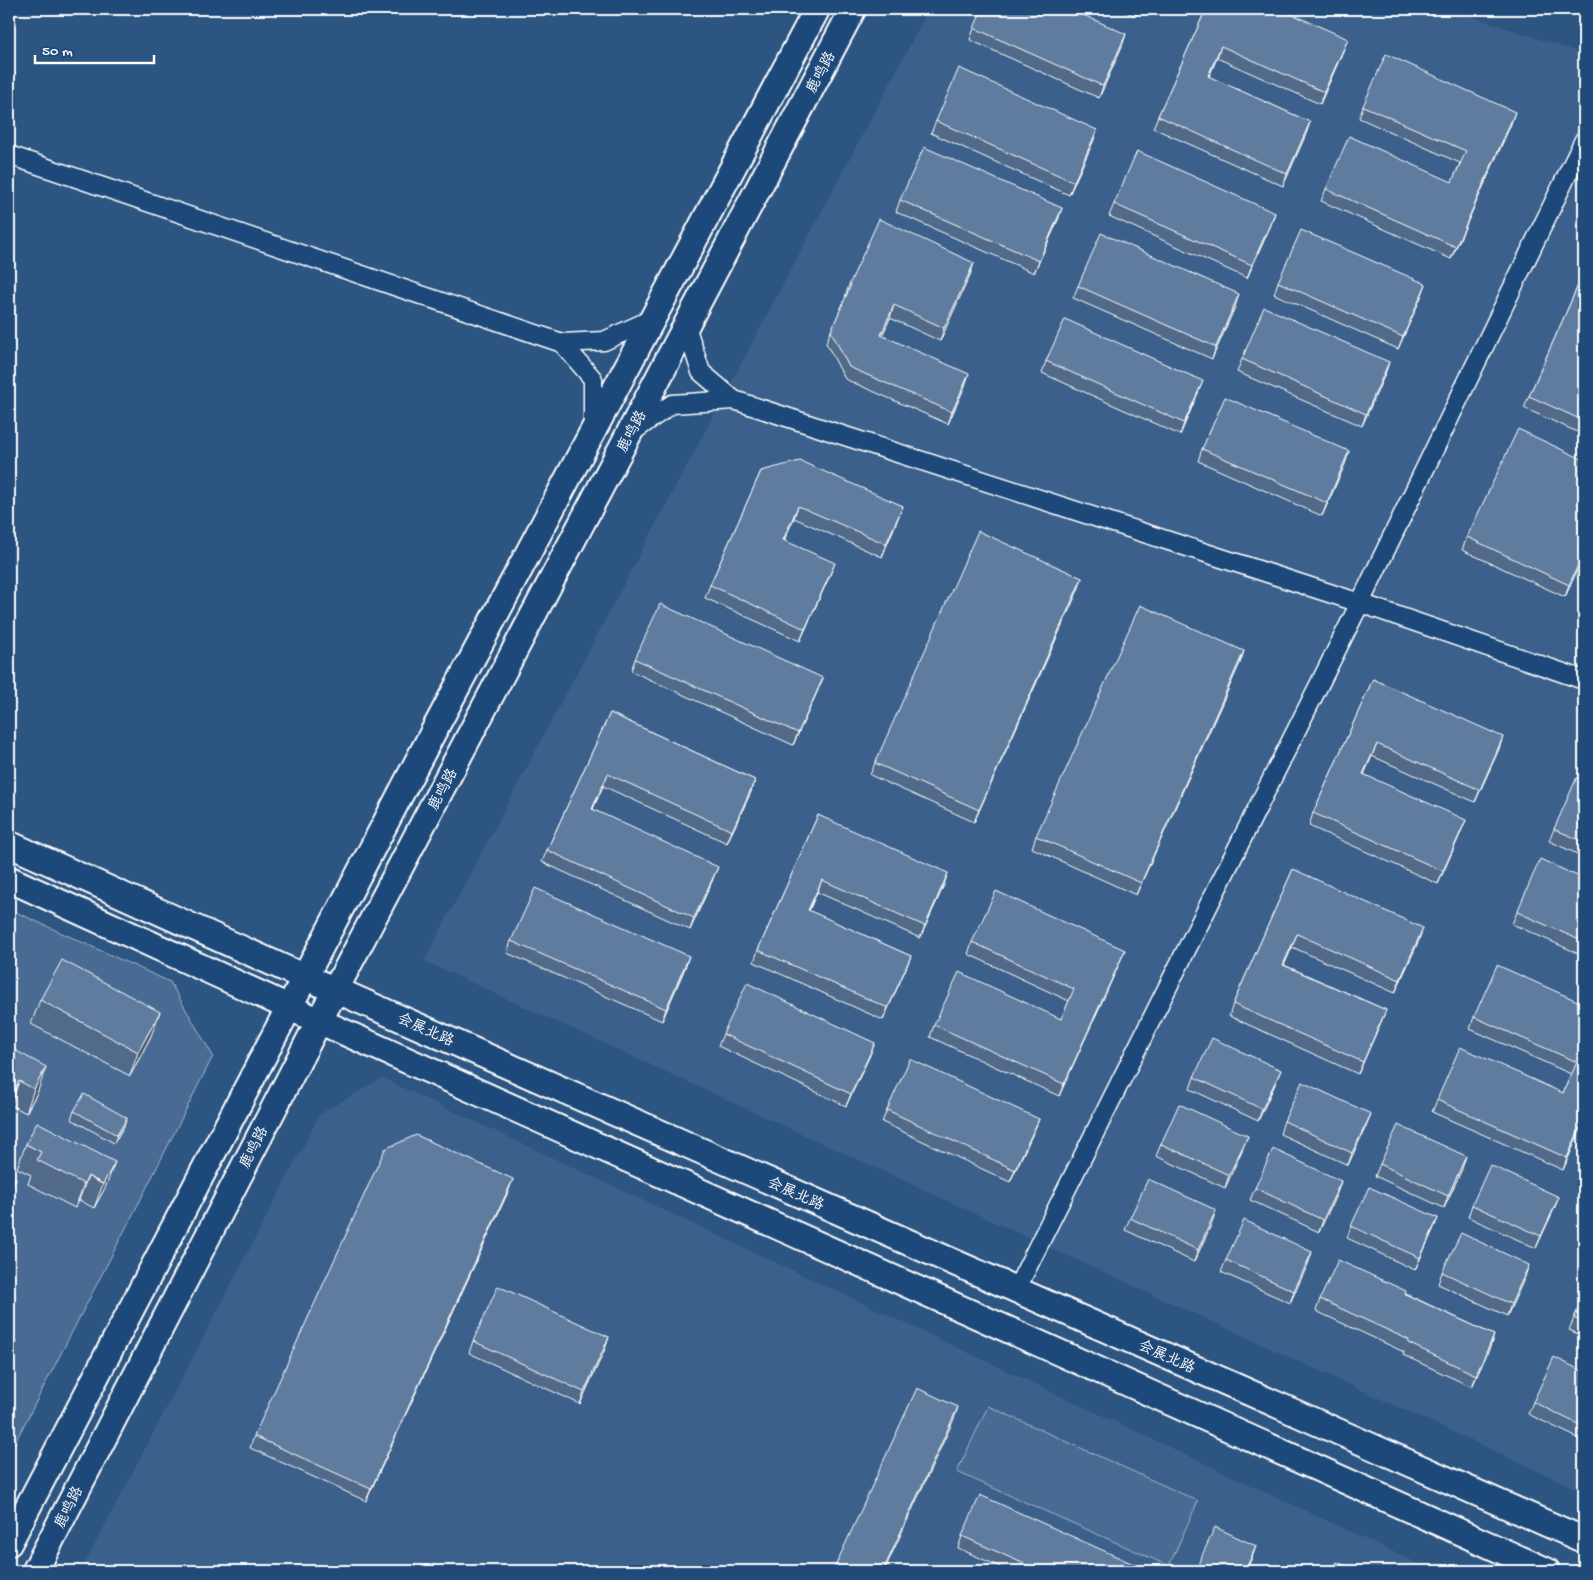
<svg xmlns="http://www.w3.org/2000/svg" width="1593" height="1580" viewBox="0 0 1593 1580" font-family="'Gochi Hand','LXGW WenKai TC',sans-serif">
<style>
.built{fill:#3b618b}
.green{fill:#486b92;stroke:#a4b5c8}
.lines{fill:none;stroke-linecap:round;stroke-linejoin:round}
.minor-casing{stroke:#fff;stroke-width:21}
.secondary-casing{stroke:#fff;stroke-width:29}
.minor{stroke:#1f4a7a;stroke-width:18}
.secondary{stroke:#1f4a7a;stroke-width:25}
.wall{fill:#516b89;stroke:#fff}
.shaded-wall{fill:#42576f;stroke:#fff}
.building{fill:#5e7c9f;stroke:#fff}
.labels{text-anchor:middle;stroke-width:5;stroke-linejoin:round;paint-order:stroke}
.street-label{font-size:15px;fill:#fff;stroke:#1f4a7a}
</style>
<rect width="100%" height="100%" fill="#2c5582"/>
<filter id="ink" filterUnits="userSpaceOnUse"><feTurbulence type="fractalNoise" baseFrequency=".02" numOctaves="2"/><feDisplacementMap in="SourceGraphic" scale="10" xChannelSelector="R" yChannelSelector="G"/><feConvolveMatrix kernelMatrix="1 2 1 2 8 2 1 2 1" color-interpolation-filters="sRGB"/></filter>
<g filter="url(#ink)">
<g class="built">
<polygon points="929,9 1449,9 1584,54 1584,1492 424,961"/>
<polygon points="382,1078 1434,1571 81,1571 320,1114"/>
</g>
<g class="green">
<polygon points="9,909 170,982 213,1056 146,1189 9,1454"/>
<polygon points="988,1406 1198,1501 1169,1566 957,1472"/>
</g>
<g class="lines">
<g class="minor-casing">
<g id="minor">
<polyline points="9,155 562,343 604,341 652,319"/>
<polyline points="686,326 701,372 734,400"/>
<polyline points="562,343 593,379 593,426"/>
<polyline points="631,433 672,404 734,400 1360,603 1584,680"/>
<polyline points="1016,1290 1360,603 1584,140"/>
</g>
</g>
<g class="secondary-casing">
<g id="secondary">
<polyline points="9,844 304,977 336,990 1584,1540"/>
<polyline points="9,879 319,1021 1547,1571"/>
<polyline points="9,1543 421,755 817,9"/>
<polyline points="35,1571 319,1021 853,9"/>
</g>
</g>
<use href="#minor" class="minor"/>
<use href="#secondary" class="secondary"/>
</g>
<g class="wall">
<polygon points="1119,9 1139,9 1136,16"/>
<polygon points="1206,9 1343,51 1320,104 1217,58 1209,77 1310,122 1306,134 1283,186 1153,128 1158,116"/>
<polygon points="974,28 1126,34 1122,46 1099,98 970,40"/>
<polygon points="1363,106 1511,124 1451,259 1321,201 1326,189 1452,182 1460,163 1359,118"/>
<polygon points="936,121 1097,130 1093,142 1069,195 931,133"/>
<polygon points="900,200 1062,208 1058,220 1034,273 896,212"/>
<polygon points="1114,204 1275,213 1271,225 1247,278 1109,216"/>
<polygon points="974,263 970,275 940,341 890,318 882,336 965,386 948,424 845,379 826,343 831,331 846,297 845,297 849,285"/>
<polygon points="1584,272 1584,346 1583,348 1584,349 1584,435 1524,408 1529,396"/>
<polygon points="1278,282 1426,284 1421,297 1398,349 1274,294"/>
<polygon points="1078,286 1235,307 1212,359 1073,298"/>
<polygon points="1242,359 1389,362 1385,374 1362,426 1237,372"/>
<polygon points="1046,361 1198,393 1180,435 1042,373"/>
<polygon points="1202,449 1349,451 1345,464 1322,516 1198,461"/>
<polygon points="761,471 903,506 898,518 882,557 794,518 784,540 830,575 800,641 705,598 710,585"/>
<polygon points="1467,537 1584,555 1565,597 1462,550"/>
<polygon points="1082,578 1078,590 974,822 870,775 875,763"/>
<polygon points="1244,651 1240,663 1136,895 1032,848 1036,836"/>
<polygon points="635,659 818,690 793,745 631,671"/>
<polygon points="1373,679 1499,749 1475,802 1372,756 1364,774 1461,832 1438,884 1309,826 1313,813"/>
<polygon points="610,713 755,780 751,792 727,843 603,786 593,809 713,879 690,930 542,862 547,850"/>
<polygon points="1584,781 1584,857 1549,841 1554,829"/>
<polygon points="818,815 944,885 920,938 817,892 809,911 911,956 906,968 883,1020 754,962 758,950"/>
<polygon points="1293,869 1419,940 1395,993 1292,947 1284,965 1386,1010 1381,1022 1358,1074 1229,1016 1233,1004"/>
<polygon points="1584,879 1584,956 1512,924 1517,912"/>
<polygon points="511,941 685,968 662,1021 507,953"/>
<polygon points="972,942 1120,962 1059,1096 930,1037 934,1025 1061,1019 1069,1001 968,954"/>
<polygon points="40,1000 151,1036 130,1076 31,1024"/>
<polygon points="1584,1004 1584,1121 1563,1170 1432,1112 1437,1100 1563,1093 1571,1074 1470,1029 1474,1017"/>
<polygon points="723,1034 870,1055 846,1106 718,1046"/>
<polygon points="9,1047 38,1091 26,1113 11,1105 9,1109"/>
<polygon points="1194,1077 1276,1082 1258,1121 1190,1089"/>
<polygon points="887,1110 1039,1119 1034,1131 1010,1182 882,1122"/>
<polygon points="74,1111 124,1126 114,1143 71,1119"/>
<polygon points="1284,1121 1366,1126 1348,1165 1280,1134"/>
<polygon points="26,1144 106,1186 94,1208 79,1200 75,1208 28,1184 31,1175 17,1168"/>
<polygon points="1161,1144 1243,1148 1225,1188 1156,1156"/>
<polygon points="1380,1164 1462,1169 1444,1208 1375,1176"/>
<polygon points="513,1179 508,1192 366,1501 250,1448 254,1436"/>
<polygon points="1341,1181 1337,1193 1319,1232 1250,1200 1255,1188"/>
<polygon points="1559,1197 1554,1209 1536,1248 1468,1217 1472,1205"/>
<polygon points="1130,1218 1212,1223 1194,1262 1125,1230"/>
<polygon points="1438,1218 1433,1230 1415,1270 1347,1238 1351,1226"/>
<polygon points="1312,1252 1308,1264 1290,1303 1221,1272 1226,1260"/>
<polygon points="1442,1272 1525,1277 1507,1316 1438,1284"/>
<polygon points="1406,1294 1494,1335 1490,1347 1472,1387 1403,1355 1404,1352 1316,1311 1320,1299"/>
<polygon points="1584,1296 1584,1337 1569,1330 1574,1318"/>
<polygon points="609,1337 605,1349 580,1404 469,1353 473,1341"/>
<polygon points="1584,1372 1584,1441 1528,1414 1533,1402"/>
<polygon points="962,1536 1138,1571 1009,1571 958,1548"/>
</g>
<g class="shaded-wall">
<polygon points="1126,34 1122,46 1099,98 1103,86"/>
<polygon points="1348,39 1343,51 1320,104 1324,92"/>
<polygon points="1221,46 1217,58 1203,88 1208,76"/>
<polygon points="1515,112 1511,124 1451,259 1456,247"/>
<polygon points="1310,122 1306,134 1283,186 1287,174"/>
<polygon points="1097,130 1093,142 1069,195 1074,182"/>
<polygon points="1062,208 1058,220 1034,273 1039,261"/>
<polygon points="1275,213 1271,225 1247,278 1252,265"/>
<polygon points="974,263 970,275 940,341 944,328"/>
<polygon points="1426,284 1421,297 1398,349 1403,337"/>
<polygon points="1239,294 1235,307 1212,359 1216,347"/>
<polygon points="894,305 890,318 877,348 881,335"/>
<polygon points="1389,362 1385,374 1362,426 1366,414"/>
<polygon points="969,374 965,386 948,424 952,412"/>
<polygon points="1203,381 1198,393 1180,435 1184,423"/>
<polygon points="1349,451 1345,464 1322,516 1327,503"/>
<polygon points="798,506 794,518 779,552 783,540"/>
<polygon points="903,506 898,518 882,557 886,544"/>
<polygon points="1584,552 1584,555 1565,597 1569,585"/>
<polygon points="835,563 830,575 800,641 805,629"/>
<polygon points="1082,578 1078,590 974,822 979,810"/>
<polygon points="1244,651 1240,663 1136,895 1141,883"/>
<polygon points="823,678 818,690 793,745 798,733"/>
<polygon points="1503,737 1499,749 1475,802 1480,790"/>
<polygon points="1377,744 1372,756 1359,786 1363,774"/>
<polygon points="608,774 603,786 587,821 592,809"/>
<polygon points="755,780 751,792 727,843 732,831"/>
<polygon points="1466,820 1461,832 1438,884 1443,871"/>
<polygon points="718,867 713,879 690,930 694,918"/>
<polygon points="948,873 944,885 920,938 925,926"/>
<polygon points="822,880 817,892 804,922 808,910"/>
<polygon points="1423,928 1419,940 1395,993 1400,980"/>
<polygon points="1297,934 1292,947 1279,977 1283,965"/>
<polygon points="1125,950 1120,962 1059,1096 1064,1084"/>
<polygon points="689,956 685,968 662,1021 666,1009"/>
<polygon points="911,956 906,968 883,1020 888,1008"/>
<polygon points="1386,1010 1381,1022 1358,1074 1363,1062"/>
<polygon points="160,1012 151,1036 130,1076 138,1052"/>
<polygon points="875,1043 870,1055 846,1106 851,1094"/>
<polygon points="46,1067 38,1091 26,1113 34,1089"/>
<polygon points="1281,1070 1276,1082 1258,1121 1262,1109"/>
<polygon points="19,1081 11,1105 9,1109 9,1106 15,1089"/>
<polygon points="1371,1114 1366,1126 1348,1165 1352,1153"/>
<polygon points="127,1118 124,1126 114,1143 117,1135"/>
<polygon points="1584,1118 1584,1121 1563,1170 1567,1158"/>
<polygon points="1039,1119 1034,1131 1010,1182 1015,1170"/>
<polygon points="1248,1136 1243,1148 1225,1188 1229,1175"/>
<polygon points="1466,1156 1462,1169 1444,1208 1448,1196"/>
<polygon points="115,1162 106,1186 94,1208 103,1184"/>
<polygon points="88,1176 79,1200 75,1208 84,1184"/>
<polygon points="16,1178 9,1197 9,1191"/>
<polygon points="513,1179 508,1192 366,1501 371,1489"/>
<polygon points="1341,1181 1337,1193 1319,1232 1323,1220"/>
<polygon points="1559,1197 1554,1209 1536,1248 1541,1236"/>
<polygon points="1216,1210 1212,1223 1194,1262 1198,1250"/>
<polygon points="1438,1218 1433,1230 1415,1270 1420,1258"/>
<polygon points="1312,1252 1308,1264 1290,1303 1294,1291"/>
<polygon points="1529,1265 1525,1277 1507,1316 1511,1304"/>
<polygon points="1494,1335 1490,1347 1472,1387 1476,1375"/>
<polygon points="609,1337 605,1349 580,1404 584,1392"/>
<polygon points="16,1342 9,1362 9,1356"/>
<polygon points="958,1407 954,1419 884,1571 883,1571"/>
<polygon points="1256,1546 1252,1558 1246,1571 1245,1571"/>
</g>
<g class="building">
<polygon points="982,9 1070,9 1126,34 1103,86 974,28"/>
<polygon points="1206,9 1280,9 1348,39 1324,92 1221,46 1208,76 1310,122 1287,174 1158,116"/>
<polygon points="1386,54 1515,112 1456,247 1326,189 1349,136 1452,182 1466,151 1363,106"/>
<polygon points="959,68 1097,130 1074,182 936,121"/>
<polygon points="924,147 1062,208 1039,261 900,200"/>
<polygon points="1137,151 1275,213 1252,265 1114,204"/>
<polygon points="879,219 974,263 944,328 894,305 881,335 969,374 952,412 849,367 831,331 851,285 849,285"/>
<polygon points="1301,230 1426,284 1403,337 1278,282"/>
<polygon points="1101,233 1239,294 1216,347 1078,286"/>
<polygon points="1584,272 1584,344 1583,348 1584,349 1584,421 1529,396"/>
<polygon points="1264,307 1389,362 1366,414 1242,359"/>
<polygon points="1065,319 1203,381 1184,423 1046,361"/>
<polygon points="1225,397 1349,451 1327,503 1202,449"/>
<polygon points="1518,429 1584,460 1584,552 1569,585 1467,537"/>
<polygon points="800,461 903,506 886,544 798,506 783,540 835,563 805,629 710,585 761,471"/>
<polygon points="978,531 1082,578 979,810 875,763"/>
<polygon points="660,604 823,678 798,733 635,659"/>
<polygon points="1140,605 1244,651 1141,883 1036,836"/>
<polygon points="1373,679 1503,737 1480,790 1377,744 1363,774 1466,820 1443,871 1313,813"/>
<polygon points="610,713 755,780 732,831 608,774 592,809 718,867 694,918 547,850"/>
<polygon points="1577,777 1584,781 1584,842 1554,829"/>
<polygon points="818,815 948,873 925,926 822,880 808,910 911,956 888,1008 758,950"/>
<polygon points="1540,859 1584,879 1584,942 1517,912"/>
<polygon points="1293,869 1423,928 1400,980 1297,934 1283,965 1386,1010 1363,1062 1233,1004"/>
<polygon points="535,888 689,956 666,1009 511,941"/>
<polygon points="996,891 1125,950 1064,1084 934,1025 959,972 1061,1019 1074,989 972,942"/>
<polygon points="62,960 160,1012 138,1052 40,1000"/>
<polygon points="1497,965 1584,1004 1584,1118 1567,1158 1437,1100 1460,1047 1563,1093 1577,1062 1474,1017"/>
<polygon points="747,983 875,1043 851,1094 723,1034"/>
<polygon points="1212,1038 1281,1070 1262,1109 1194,1077"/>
<polygon points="9,1047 46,1067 34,1089 19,1081 15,1089 9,1086"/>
<polygon points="910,1059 1039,1119 1015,1170 887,1110"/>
<polygon points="1302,1082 1371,1114 1352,1153 1284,1121"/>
<polygon points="84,1094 127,1118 117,1135 74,1111"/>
<polygon points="1179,1104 1248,1136 1229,1175 1161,1144"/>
<polygon points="37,1122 115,1162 103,1184 88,1176 84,1184 37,1160 41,1152 26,1144"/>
<polygon points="1398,1125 1466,1156 1448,1196 1380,1164"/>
<polygon points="416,1135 513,1179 371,1489 254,1436 385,1149"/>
<polygon points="1273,1149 1341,1181 1323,1220 1255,1188"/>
<polygon points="1490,1165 1559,1197 1541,1236 1472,1205"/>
<polygon points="9,1174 16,1178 9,1191"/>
<polygon points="1148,1179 1216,1210 1198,1250 1130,1218"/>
<polygon points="1369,1187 1438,1218 1420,1258 1351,1226"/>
<polygon points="1244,1220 1312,1252 1294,1291 1226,1260"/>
<polygon points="1461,1233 1529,1265 1511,1304 1442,1272"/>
<polygon points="1338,1260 1406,1291 1405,1294 1494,1335 1476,1375 1408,1343 1409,1340 1320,1299"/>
<polygon points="498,1286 609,1337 584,1392 473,1341"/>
<polygon points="1584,1296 1584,1323 1574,1318"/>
<polygon points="9,1338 16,1342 9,1356"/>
<polygon points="1554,1357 1584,1372 1584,1427 1533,1402"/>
<polygon points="917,1388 958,1407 883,1571 833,1571"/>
<polygon points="980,1495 1140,1567 1138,1571 1040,1571 962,1536"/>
<polygon points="1215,1527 1256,1546 1245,1571 1195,1571"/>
<polygon points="1337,1562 1358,1571 1333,1571"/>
</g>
</g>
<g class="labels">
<g class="street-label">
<text transform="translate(820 72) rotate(-62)" y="5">鹿鸣路</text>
<text transform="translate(631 431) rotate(-62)" y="5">鹿鸣路</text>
<text transform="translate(442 789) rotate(-62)" y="5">鹿鸣路</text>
<text transform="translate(426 1029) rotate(24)" y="5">会展北路</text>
<text transform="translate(253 1147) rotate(-63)" y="5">鹿鸣路</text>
<text transform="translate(796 1193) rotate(24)" y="5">会展北路</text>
<text transform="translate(1167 1356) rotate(24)" y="5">会展北路</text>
<text transform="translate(68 1507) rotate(-63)" y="5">鹿鸣路</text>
</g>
</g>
<rect width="1593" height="1580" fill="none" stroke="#1f4a7a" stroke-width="30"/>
<rect x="15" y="15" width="1563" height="1550" fill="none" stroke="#fff" stroke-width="2" filter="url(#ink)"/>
<path d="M35 55v8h119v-8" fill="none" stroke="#ffffff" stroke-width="2.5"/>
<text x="42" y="55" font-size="15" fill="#ffffff" stroke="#1f4a7a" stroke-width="4" paint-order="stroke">50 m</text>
</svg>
